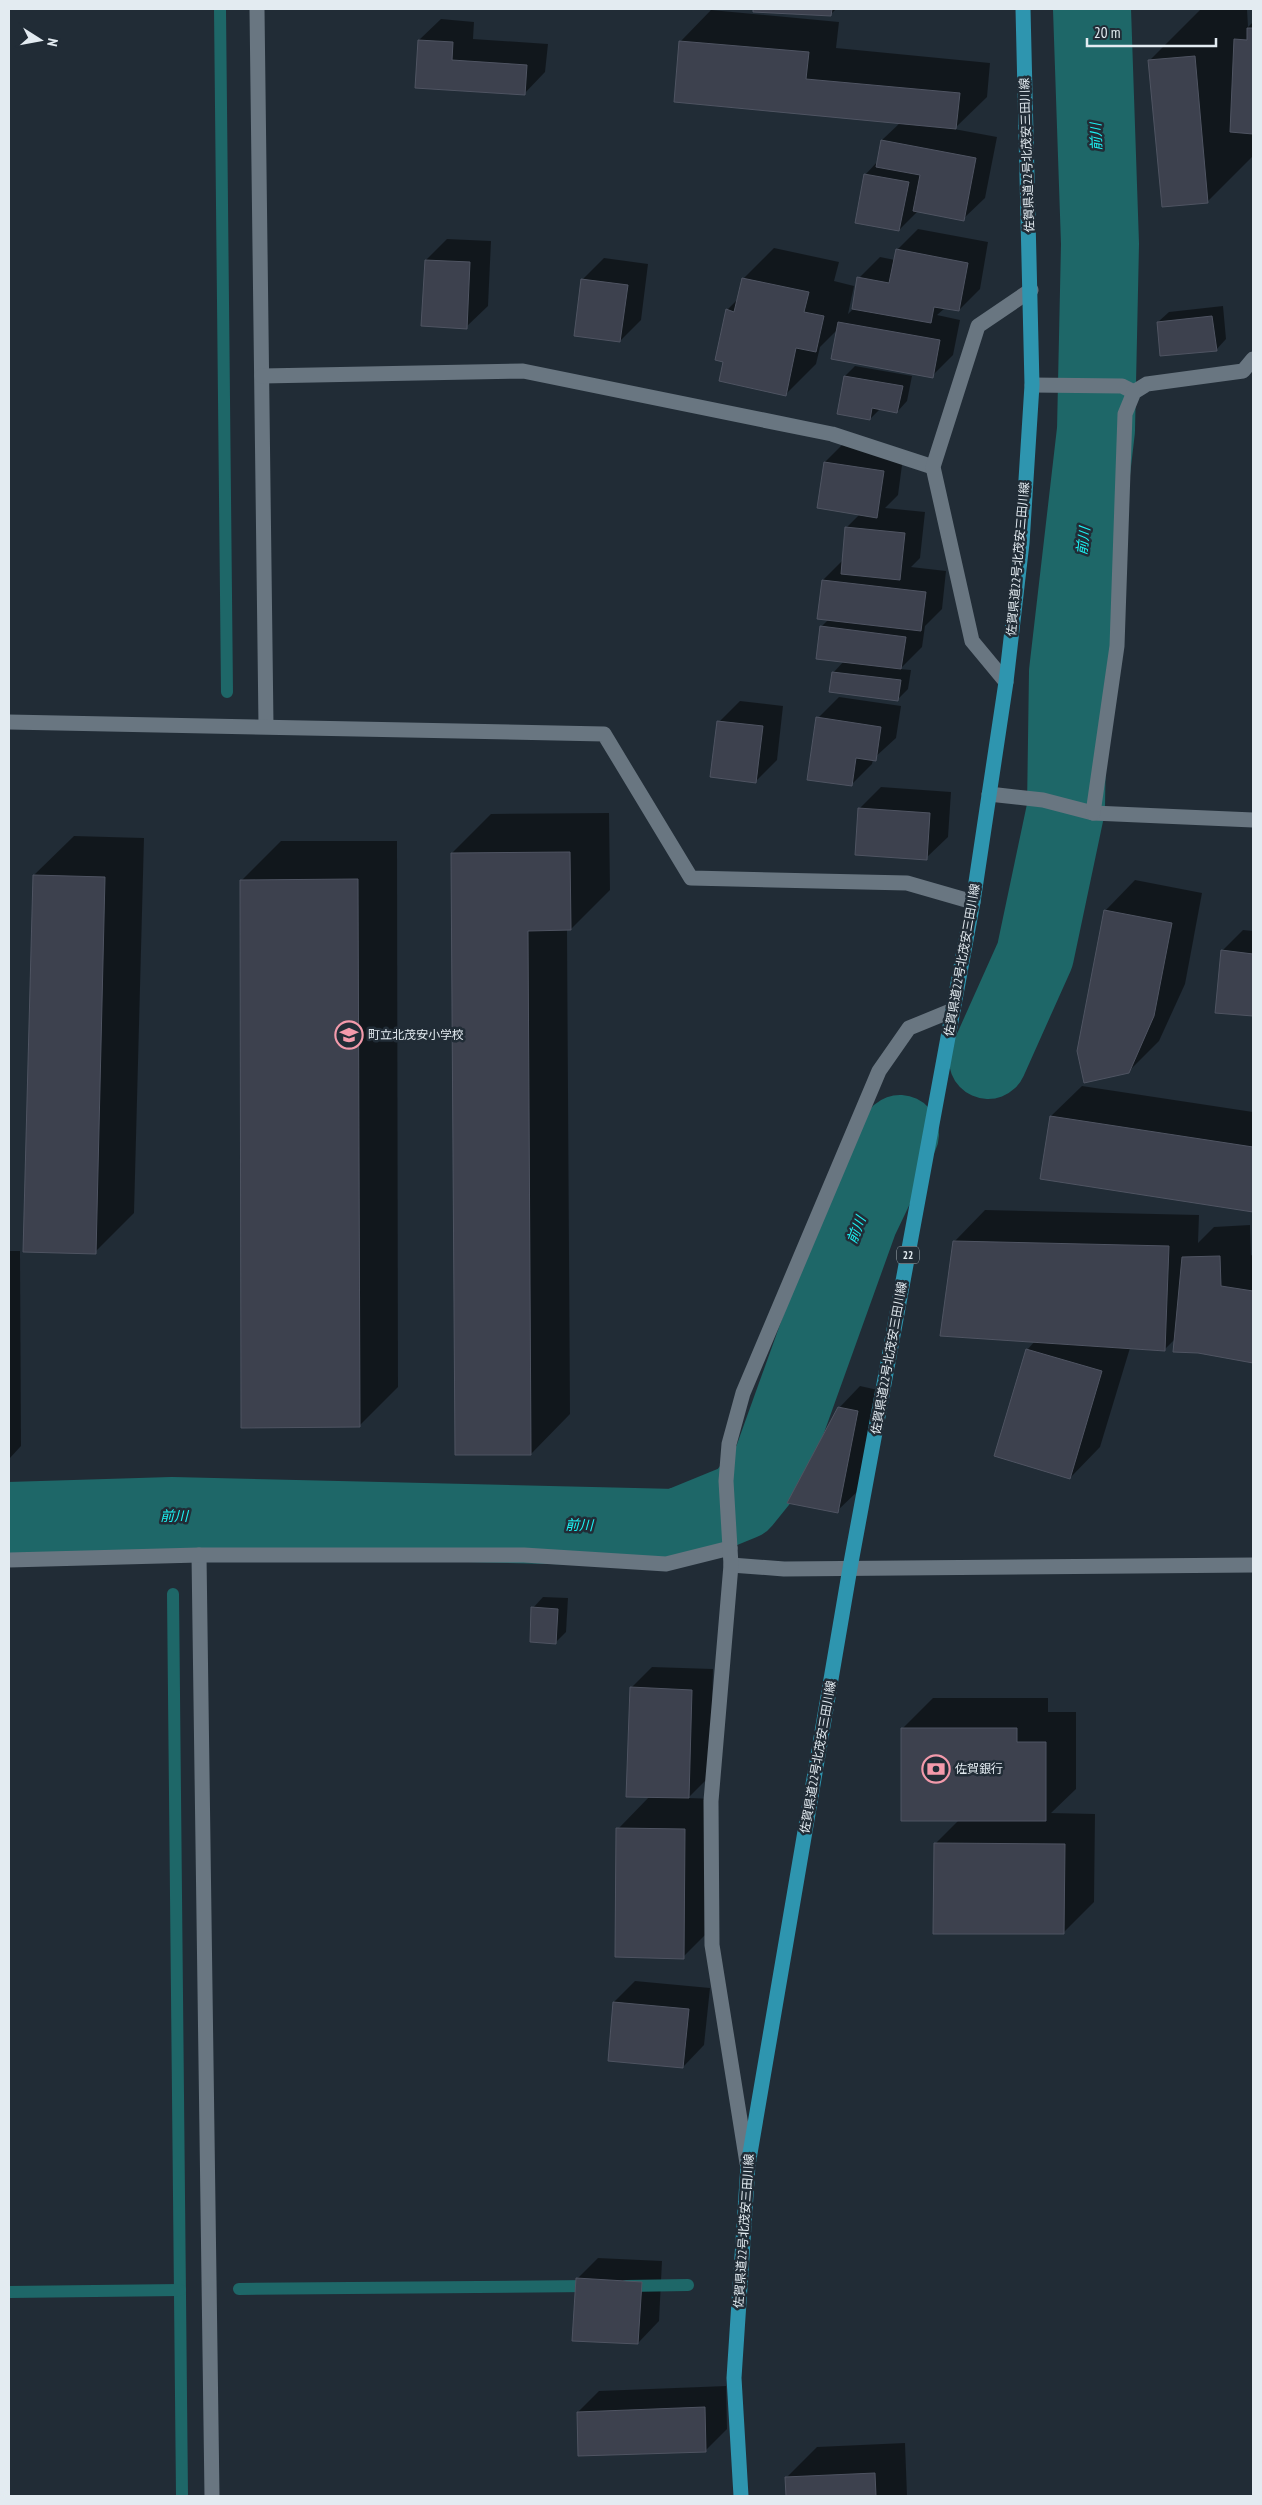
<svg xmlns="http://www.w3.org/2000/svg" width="1262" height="2505" viewBox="0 0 1262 2505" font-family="'PT Sans Narrow','Noto Sans JP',sans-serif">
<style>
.shadow{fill:#0007}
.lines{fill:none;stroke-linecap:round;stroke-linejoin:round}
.stream{stroke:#1e6768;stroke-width:12}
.river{stroke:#1e6768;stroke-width:78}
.building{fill:#3d414e;stroke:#4f5462}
.street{stroke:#697681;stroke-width:15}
.primary{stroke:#2e95af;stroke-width:15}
.labels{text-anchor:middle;stroke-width:5;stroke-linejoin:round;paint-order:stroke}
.shield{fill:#212c36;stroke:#a9b2b9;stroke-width:1}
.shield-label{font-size:11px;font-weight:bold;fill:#e3ebf1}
.street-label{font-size:12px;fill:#e3ebf1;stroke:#212c36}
.poi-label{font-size:12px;fill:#e3ebf1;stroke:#212c36;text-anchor:start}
.water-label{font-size:14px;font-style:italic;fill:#1cf3f4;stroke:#212c36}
</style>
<rect width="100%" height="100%" fill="#212c36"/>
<g class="shadow">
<polygon points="754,9 836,9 831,14 754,11"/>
<polygon points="1201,9 1247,9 1248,27 1253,22 1253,156 1208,201 1149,61"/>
<polygon points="711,10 839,22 836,48 990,63 987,97 954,129 997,137 985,198 963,219 918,211 899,230 865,175 878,161 882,140 901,122 675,101 681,41"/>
<polygon points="441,19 474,22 473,39 548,44 545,72 524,94 416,86 419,40"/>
<polygon points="918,229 988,242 980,289 959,310 945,308 937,315 960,320 953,355 932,376 838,329 820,347 816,364 785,395 725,361 727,310 738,299 743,279 774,248 839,262 834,281 854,286 848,314 854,308 859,278 880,257 895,260 897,250"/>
<polygon points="447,239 491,241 488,306 466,327 426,260"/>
<polygon points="604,258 648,264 641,320 620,341 583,279"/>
<polygon points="1223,306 1226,339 1216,350 1158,322 1169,312"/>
<polygon points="855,366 912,376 907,401 897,412 881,408 870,419 838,413 845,376"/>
<polygon points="846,441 904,450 898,495 885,508 925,512 920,558 911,567 946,571 942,609 925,626 922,647 900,669 911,670 908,689 898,699 833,673 844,661 821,627 829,619 823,580 843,560 847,527 860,514 818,507 825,462"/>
<polygon points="839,697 901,706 896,738 873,759 872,764 851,785 818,718"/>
<polygon points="740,701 783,706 777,760 756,781 719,722"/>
<polygon points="881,787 951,792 948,837 926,858 860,808"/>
<polygon points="609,813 610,890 571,929 567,929 570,1414 531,1454 452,853 491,814"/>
<polygon points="74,836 144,838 134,1213 95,1252 34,875"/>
<polygon points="281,841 397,841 398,1387 359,1426 242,880"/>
<polygon points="1135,880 1202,893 1185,984 1159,1041 1128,1072 1105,911"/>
<polygon points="1243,930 1253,931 1253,1015 1216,1012 1222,951"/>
<polygon points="1082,1086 1253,1112 1253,1211 1041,1178 1051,1116"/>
<polygon points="985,1210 1199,1215 1198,1243 1214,1227 1250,1225 1251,1255 1253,1256 1253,1362 1198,1352 1176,1338 1164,1350 1130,1348 1100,1447 1070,1478 1027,1350 1035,1341 955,1241"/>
<polygon points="9,1251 20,1251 21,1446 9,1459"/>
<polygon points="860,1386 878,1390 859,1490 837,1511 839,1408"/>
<polygon points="543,1597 568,1598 566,1632 556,1642 533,1608"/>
<polygon points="652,1667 713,1669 710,1776 688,1798 716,1799 714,1926 683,1957 618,1829 650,1796 631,1688"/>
<polygon points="933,1698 1048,1698 1048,1712 1076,1712 1076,1789 1051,1813 1095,1814 1094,1902 1063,1933 935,1844 959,1820 902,1729"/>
<polygon points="635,1981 710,1988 704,2045 683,2067 614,2002"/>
<polygon points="598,2258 662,2261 659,2321 638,2343 577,2279"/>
<polygon points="726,2386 727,2429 706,2450 578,2412 599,2391"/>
<polygon points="905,2443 907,2496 787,2496 786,2478 817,2447"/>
</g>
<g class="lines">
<g class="stream">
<polyline points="220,9 227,692"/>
<polyline points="173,1594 182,2496"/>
<polyline points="626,2286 688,2285"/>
<polyline points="239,2289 591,2286"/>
<polyline points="9,2292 180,2290"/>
</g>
<g class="river">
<polyline points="988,1060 1035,955 1066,808 1068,672 1096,430 1100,244 1092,9"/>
<polyline points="9,1521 172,1516 676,1528 742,1501 771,1465 859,1220 900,1134"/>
</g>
</g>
<g class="building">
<polygon points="753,9 832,9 831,16 753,12"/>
<polygon points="1247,28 1253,28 1253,134 1230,132 1234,39 1247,40"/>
<polygon points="418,40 453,42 452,60 527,65 525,95 415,88"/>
<polygon points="679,41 809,52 806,79 960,93 956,129 674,102"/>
<polygon points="1195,56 1208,203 1162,207 1148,60"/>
<polygon points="881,140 976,158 964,221 913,211 920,175 876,167"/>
<polygon points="864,174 909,182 899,231 855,223"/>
<polygon points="896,249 968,263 959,311 934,307 931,323 852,309 857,277 889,283"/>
<polygon points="425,260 470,262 467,329 421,326"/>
<polygon points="742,278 809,292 804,312 824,316 816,352 796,348 786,396 719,381 723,362 715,360 726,309 734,312"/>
<polygon points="581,279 628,285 620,342 574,336"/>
<polygon points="1212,316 1217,351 1160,356 1157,322"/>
<polygon points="838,322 940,340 933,378 831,359"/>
<polygon points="844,376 903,386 897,413 872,408 870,420 837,414"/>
<polygon points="824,462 884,471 877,518 817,508"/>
<polygon points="845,527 905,533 900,580 841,574"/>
<polygon points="822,580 926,592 921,631 817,619"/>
<polygon points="820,626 906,637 901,669 816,659"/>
<polygon points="832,672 901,680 898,701 829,692"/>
<polygon points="816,717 881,727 876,761 856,758 852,786 807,780"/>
<polygon points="717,721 763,726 756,783 710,777"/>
<polygon points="858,808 930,813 927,860 855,855"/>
<polygon points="570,852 571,930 528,931 531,1455 455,1455 451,853"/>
<polygon points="33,875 105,877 96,1254 23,1252"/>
<polygon points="358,879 360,1427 241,1428 240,880"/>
<polygon points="1104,910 1172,923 1154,1016 1129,1073 1084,1083 1077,1051"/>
<polygon points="1221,950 1253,954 1253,1016 1215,1013"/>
<polygon points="1050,1116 1253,1147 1253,1212 1040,1179"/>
<polygon points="953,1241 1169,1246 1165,1351 940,1336"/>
<polygon points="1220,1256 1221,1286 1253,1291 1253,1363 1198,1353 1173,1352 1182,1257"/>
<polygon points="1026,1349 1102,1371 1070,1479 994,1456"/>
<polygon points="838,1407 858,1411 838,1513 787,1503"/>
<polygon points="531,1607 558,1609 556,1644 530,1642"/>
<polygon points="630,1687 692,1690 689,1798 626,1797"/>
<polygon points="901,1728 1017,1728 1017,1742 1046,1742 1046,1821 901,1821"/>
<polygon points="616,1828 685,1829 684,1959 615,1957"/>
<polygon points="934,1843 1065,1844 1064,1934 933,1934"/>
<polygon points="613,2002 689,2009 683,2068 608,2061"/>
<polygon points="576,2278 642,2282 638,2344 572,2341"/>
<polygon points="705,2407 706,2452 578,2456 577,2412"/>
<polygon points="875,2473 876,2496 786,2496 785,2477"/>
</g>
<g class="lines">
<g class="street">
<polyline points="257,9 266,726"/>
<polyline points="262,376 523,371 832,434 933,467"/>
<polyline points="1032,385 1122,386 1134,392"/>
<polyline points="1006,682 972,641 933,467 978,326 1031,290"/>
<polyline points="9,722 604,734 691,878 907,883 973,902"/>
<polyline points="989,794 1043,800 1093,813 1253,820"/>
<polyline points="1093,813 1117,646 1125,414 1134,392 1147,384 1243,371 1253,359"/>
<polyline points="199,1555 212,2496"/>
<polyline points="9,1560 199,1555 524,1555 666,1564 730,1548"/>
<polyline points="731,1565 784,1569 1253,1565"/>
<polyline points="747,2163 712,1945 711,1801 731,1565 726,1481 729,1444 743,1393 879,1071 909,1028 953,1010"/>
</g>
<polyline class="primary" points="741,2496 734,2378 748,2165 850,1568 973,902 1006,682 1022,543 1032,385 1023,9"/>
</g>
<defs>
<g id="school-ring" transform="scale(1.4375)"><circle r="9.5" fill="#212c36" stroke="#f39aab" stroke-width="1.5"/><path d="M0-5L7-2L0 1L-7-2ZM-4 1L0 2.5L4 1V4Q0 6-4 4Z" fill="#f39aab"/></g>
<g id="bank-ring" transform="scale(1.4375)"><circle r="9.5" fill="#212c36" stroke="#f39aab" stroke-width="1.5"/><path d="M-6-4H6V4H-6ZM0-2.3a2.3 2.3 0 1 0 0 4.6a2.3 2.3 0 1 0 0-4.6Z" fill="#f39aab"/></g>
</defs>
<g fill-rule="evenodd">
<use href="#school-ring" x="349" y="1035"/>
<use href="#bank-ring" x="936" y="1769"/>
</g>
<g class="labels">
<rect class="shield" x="897" y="1246.5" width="22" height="17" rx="4"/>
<g class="shield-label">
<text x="908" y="1259">22</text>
</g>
<g class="street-label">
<text transform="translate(1027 155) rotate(-92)" y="4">佐賀県道22号北茂安三田川線</text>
<text transform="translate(1018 559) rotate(-85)" y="4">佐賀県道22号北茂安三田川線</text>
<text transform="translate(962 960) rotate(-80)" y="4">佐賀県道22号北茂安三田川線</text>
<text transform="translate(889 1358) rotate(-80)" y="4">佐賀県道22号北茂安三田川線</text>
<text transform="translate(818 1757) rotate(-80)" y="4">佐賀県道22号北茂安三田川線</text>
<text transform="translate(744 2231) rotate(-86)" y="4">佐賀県道22号北茂安三田川線</text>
</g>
<g class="poi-label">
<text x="368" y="1039">町立北茂安小学校</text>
<text x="955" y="1773">佐賀銀行</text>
</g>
<g class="water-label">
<text transform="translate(1096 137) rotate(-92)" y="5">前川</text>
<text transform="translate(1083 541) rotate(-83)" y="5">前川</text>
<text transform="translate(856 1230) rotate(-69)" y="5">前川</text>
<text x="174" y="1521">前川</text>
<text transform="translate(579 1525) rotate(1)" y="5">前川</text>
</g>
</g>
<rect width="1262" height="2505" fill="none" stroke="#e3ebf1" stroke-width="20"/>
<g transform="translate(40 40) rotate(101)" stroke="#212c36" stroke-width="4" paint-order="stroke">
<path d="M0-4L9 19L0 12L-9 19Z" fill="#e3ebf1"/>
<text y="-8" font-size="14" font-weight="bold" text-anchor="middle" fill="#e3ebf1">N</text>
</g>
<path d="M1087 38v8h129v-8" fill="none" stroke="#e3ebf1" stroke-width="2.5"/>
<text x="1094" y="38" font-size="15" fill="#e3ebf1" stroke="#212c36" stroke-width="4" paint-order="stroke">20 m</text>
</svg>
